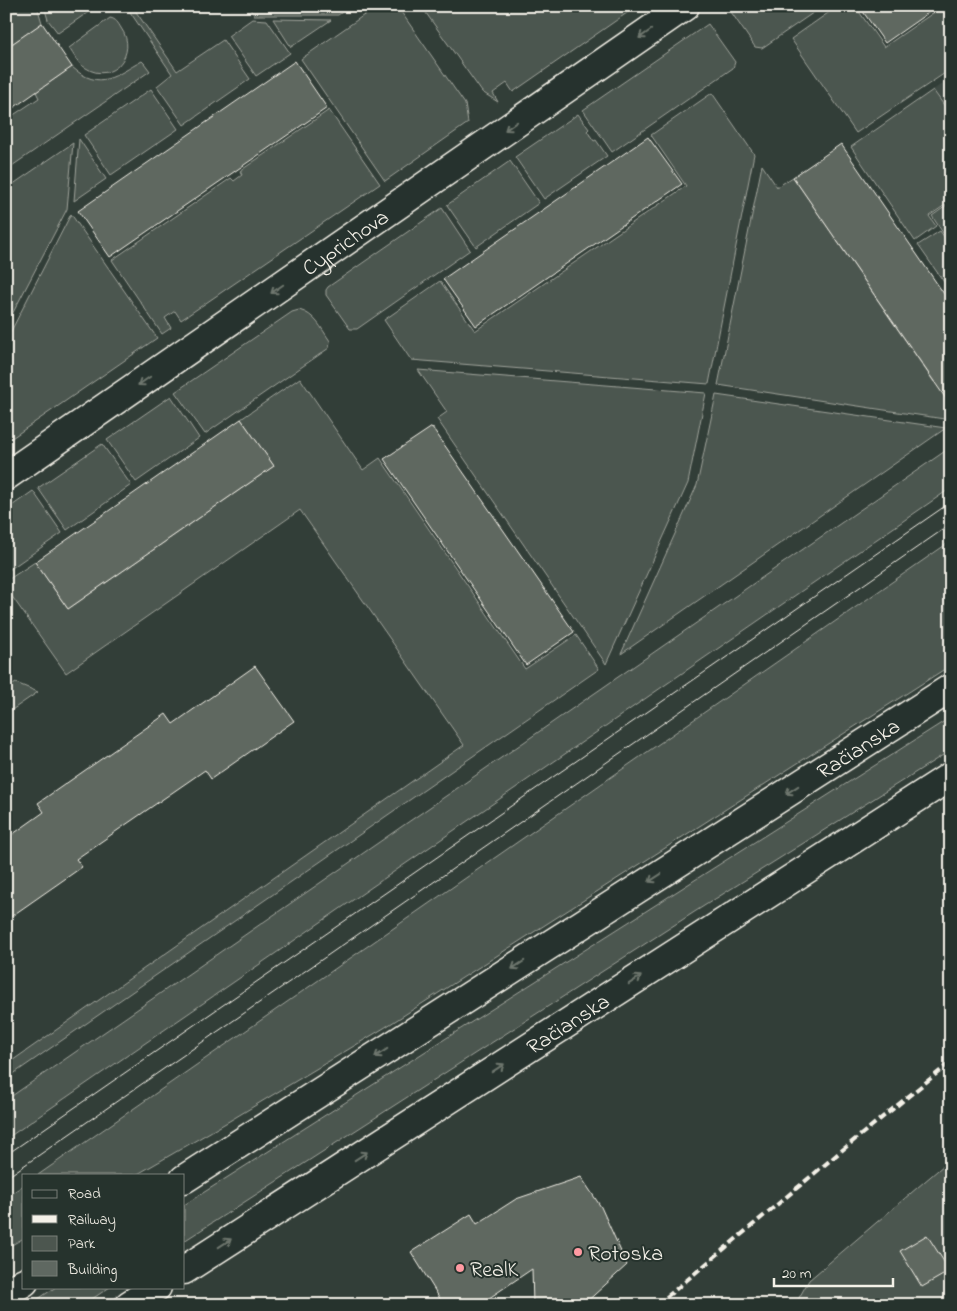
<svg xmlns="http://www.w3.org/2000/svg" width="957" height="1311" viewBox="0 0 957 1311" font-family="'Indie Flower',sans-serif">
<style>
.built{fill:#404b44}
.green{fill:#4c564f;stroke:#a0a49c}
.building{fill:#5f6861;stroke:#f4f1e8}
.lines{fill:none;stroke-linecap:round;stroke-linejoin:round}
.minor-casing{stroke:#f4f1e8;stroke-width:31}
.major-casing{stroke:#f4f1e8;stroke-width:31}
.minor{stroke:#26332d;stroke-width:28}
.major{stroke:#26332d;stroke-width:28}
.tram{stroke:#f4f1e8;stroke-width:1}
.rail{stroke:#f4f1e8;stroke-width:4;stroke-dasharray:8 4;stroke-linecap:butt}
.oneway{stroke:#6e766e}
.poi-dot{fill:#ff9aa2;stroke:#26332d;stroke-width:2}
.labels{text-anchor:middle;stroke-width:4;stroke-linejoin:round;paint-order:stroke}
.street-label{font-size:22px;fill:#f4f1e8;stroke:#26332d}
.poi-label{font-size:22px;fill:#f4f1e8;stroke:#26332d;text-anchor:start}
</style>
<rect width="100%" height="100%" fill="#323e38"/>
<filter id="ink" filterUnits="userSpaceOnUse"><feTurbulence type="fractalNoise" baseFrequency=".02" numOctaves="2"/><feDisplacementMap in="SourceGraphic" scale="10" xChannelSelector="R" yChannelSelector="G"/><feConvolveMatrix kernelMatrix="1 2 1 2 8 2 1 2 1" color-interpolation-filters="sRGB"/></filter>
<g filter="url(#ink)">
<polygon class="built" points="951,78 951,115 933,90"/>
<g class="green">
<polygon points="6,6 37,6 42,23 6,48"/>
<polygon points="44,6 97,6 58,33 48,20"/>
<polygon points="126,6 132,6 177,71 223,40 250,79 184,125 157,86 172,74"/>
<polygon points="248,6 351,6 338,15 254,15"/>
<polygon points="377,6 397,6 465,104 468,123 385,181 301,59"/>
<polygon points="421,6 637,6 513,92 507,83 493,93 498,102 482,92"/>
<polygon points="733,6 823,6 762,48 755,47 729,9"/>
<polygon points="838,6 855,6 884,47 943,6 951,6 951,69 856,133 791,39"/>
<path d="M110,18C116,19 118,23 121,28C139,53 112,85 86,68C78,64 74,55 69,48Z"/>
<polygon points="252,19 267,20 290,53 256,76 228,36"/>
<polygon points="273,19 331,20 291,47"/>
<polygon points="708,24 735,62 733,68 612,152 583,110"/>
<path d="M142,61L144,63L150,71L6,170V120L39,98L36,92L72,67C100,92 116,75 142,61Z"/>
<polygon points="151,89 178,129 111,175 84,135"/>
<polygon points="933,90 951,115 951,236 947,239 932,216 946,206 945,205 929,216 936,226 915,241 851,147"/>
<polygon points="712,93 754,154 709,384 411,360 384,320 440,281 475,331 686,186 651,135"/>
<polygon points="329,110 380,184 181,320 175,311 165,318 171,328 162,334 112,260 231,178 234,181 242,175 240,171"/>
<polygon points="578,114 589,129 587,131 594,141 596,140 607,156 544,199 515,157"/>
<polygon points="79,139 106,179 74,201"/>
<polygon points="73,143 67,209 6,326 6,189"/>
<polygon points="510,161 539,203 476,247 447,205"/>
<polygon points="762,165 777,187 793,177 934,382 951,371 951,420 718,385"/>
<polygon points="442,208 470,250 357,329 350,329 326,295 326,290 328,287"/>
<polygon points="71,214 157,338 6,442 6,341"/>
<polygon points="940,231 947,241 951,239 951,292 918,245"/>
<path d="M299,310C315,314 321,328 330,341L329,348L205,434L175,392L292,312Z"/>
<polygon points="418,370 706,393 688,483 606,664 437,419 447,412"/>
<polygon points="300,378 363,470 380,458 525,669 576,635 599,669 6,1079 6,1065 464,745 300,510 66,673 6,588 6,581 35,562 68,609 274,466 241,419"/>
<polygon points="716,395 946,428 621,654 697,485"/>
<polygon points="171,396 199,438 136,482 107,440"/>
<polygon points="102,444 131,485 67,530 38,488"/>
<polygon points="951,447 951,488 6,1139 6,1100"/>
<polygon points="33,491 62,533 6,572 6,510"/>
<polygon points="951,541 951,665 384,1028 231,1120 136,1175 38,1175"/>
<polygon points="16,683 38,692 6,714 6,689"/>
<polygon points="951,717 951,750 696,911 184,1241 184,1205"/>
<polygon points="951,1159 951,1305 795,1305 809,1280"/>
<polygon points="24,1185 24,1238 8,1247 6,1244 6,1197"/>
<polygon points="56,1287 110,1287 83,1305 29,1305"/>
</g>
<g class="building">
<polygon points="859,6 938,6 885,43"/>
<polygon points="42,23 72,67 6,113 6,48"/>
<polygon points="295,61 327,108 110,257 78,211"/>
<polygon points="648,137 682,184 476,326 443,279"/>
<polygon points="841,144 951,304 951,406 793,177"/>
<polygon points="241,419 274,466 68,609 35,562"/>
<polygon points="432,427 574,632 526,665 384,459"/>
<polygon points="255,666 294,721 211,779 205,770 76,859 82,867 6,920 6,839 44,812 38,803 166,714 173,724"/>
<polygon points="581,1177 601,1207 627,1265 583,1305 533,1305 532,1269 479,1305 444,1305 411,1252 471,1214 477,1224 516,1199"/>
<polygon points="927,1235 950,1271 922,1287 900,1251"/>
</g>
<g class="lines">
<g class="minor-casing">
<g id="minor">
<path id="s1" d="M6,476L685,6"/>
</g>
</g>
<g class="major-casing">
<g id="major">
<path id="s2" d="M184,1179L951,688"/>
<path id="s3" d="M184,1270L951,776"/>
<polyline points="6,1293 24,1282"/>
<polyline points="129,1305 157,1287"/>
</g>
</g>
<use href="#minor" class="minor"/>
<use href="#major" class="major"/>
<g class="tram">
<polyline points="6,1155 951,502"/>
<polyline points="6,1178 951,524"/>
</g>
<polyline class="rail" points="657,1305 858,1137 951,1062"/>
</g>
<defs><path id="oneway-shaft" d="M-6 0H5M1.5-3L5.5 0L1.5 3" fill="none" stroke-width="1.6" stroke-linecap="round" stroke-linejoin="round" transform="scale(1.25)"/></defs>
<g class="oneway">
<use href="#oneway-shaft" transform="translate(645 34) rotate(145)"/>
<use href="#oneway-shaft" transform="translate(511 126) rotate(145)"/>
<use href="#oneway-shaft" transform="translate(277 289) rotate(145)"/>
<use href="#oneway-shaft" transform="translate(144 381) rotate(145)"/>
<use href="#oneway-shaft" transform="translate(792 790) rotate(147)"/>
<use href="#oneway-shaft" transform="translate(655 878) rotate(147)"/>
<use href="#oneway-shaft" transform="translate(518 965) rotate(147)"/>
<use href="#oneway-shaft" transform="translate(635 980) rotate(-33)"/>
<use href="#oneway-shaft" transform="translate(381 1053) rotate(147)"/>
<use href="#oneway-shaft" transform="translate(498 1068) rotate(-33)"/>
<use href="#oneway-shaft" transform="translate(361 1156) rotate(-33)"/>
<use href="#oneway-shaft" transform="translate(225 1243) rotate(-33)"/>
</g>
</g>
<g class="poi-dot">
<circle cx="578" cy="1252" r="5"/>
<circle cx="460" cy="1268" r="5"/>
</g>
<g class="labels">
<g class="street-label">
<text dy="8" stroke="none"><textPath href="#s1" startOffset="412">Cyprichova</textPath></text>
<text dy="8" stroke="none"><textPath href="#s2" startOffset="800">Račianska</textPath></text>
<text dy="8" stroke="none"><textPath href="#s3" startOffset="456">Račianska</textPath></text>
</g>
<g class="poi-label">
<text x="588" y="1260">Rotoska</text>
<text x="470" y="1276">RealK</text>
</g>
</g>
<rect width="957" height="1311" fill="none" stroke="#26332d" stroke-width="25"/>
<rect x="12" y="12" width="932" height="1286" fill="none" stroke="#f4f1e8" stroke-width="2" filter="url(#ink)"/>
<rect x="22" y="1174" width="162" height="115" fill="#26332d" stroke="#787f78"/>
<rect x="32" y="1190" width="25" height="8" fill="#26332d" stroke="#787f78"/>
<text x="68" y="1198" font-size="15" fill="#f4f1e8">Road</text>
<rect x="32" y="1215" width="25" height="8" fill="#f4f1e8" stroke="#787f78"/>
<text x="68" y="1224" font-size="15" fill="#f4f1e8">Railway</text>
<rect x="32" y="1236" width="25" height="15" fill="#4c564f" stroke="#787f78"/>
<text x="68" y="1248" font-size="15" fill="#f4f1e8">Park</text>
<rect x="32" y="1261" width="25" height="15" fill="#5f6861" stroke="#787f78"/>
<text x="68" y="1274" font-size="15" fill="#f4f1e8">Building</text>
<path d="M774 1278v8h119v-8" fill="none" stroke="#f4f1e8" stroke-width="2.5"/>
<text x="782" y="1278" font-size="15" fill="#f4f1e8" stroke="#26332d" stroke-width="4" paint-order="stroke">20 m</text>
</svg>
